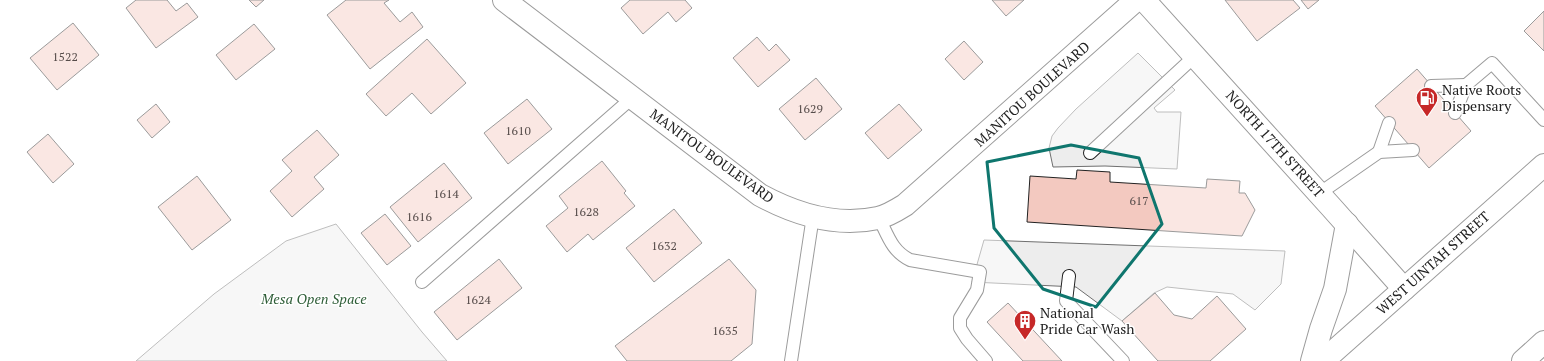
<svg xmlns="http://www.w3.org/2000/svg" width="1544" height="361" viewBox="0 0 1544 361" font-family="'PT Serif',serif">
<style>
.green{fill:#eee;stroke:#6f6f6f}
.parking{fill:#ededed;stroke:#6f6f6f}
.building{fill:#f3c9c0;stroke:#222}
.lines{fill:none;stroke-linecap:round;stroke-linejoin:round}
.lane-casing{stroke:#222;stroke-width:14}
.street-casing{stroke:#222;stroke-width:24}
.secondary-casing{stroke:#222;stroke-width:24}
.lane{stroke:#fff;stroke-width:12}
.street{stroke:#fff;stroke-width:22}
.secondary{stroke:#fff;stroke-width:22}
.marked{fill:none;stroke:#0f766e;stroke-width:3;stroke-linejoin:round}
.labels{text-anchor:middle;stroke-width:3;stroke-linejoin:round;paint-order:stroke}
.number-label{font-size:12px;fill:#564c4a}
.poi-label{font-size:14px;fill:#222;stroke:#fff;text-anchor:start}
.street-label{font-size:14px;fill:#222;stroke:#fff}
.park-label{font-size:14px;font-style:italic;fill:#2f5e38;stroke:#fff}
</style>
<rect width="100%" height="100%" fill="#fff"/>
<polygon class="green" points="336,224 422,332 447,361 136,361 214,294 286,241"/>
<g class="parking">
<polygon points="1138,53 1175,90 1154,108 1157,112 1181,112 1177,169 1105,166 1053,167 1049,148 1052,136 1058,128 1076,109"/>
<polygon points="984,240 1285,251 1281,284 1255,310 1233,294 1167,287 1154,293 1122,321 1076,287 972,282"/>
</g>
<g class="building">
<polygon points="136,0 167,0 176,11 187,3 198,17 156,48 126,8"/>
<polygon points="249,0 264,0 256,7"/>
<polygon points="346,0 389,0 384,3 400,22 412,12 423,27 370,69 327,15"/>
<polygon points="630,0 685,0 692,8 676,22 668,12 643,34 621,8"/>
<polygon points="992,0 1024,0 1006,16"/>
<polygon points="1225,0 1293,0 1300,8 1257,41"/>
<polygon points="1301,0 1319,0 1308,9"/>
<polygon points="1544,11 1544,51 1524,31"/>
<polygon points="73,23 99,55 57,90 30,58"/>
<polygon points="254,24 275,49 236,80 216,55"/>
<polygon points="757,37 769,51 776,44 790,60 758,87 733,58"/>
<polygon points="427,39 466,83 431,114 412,93 386,116 366,94"/>
<polygon points="964,41 983,62 964,80 945,59"/>
<polygon points="1417,69 1471,131 1429,168 1375,106"/>
<polygon points="816,78 842,109 805,140 779,109"/>
<polygon points="527,99 552,129 508,164 484,133"/>
<polygon points="156,104 170,122 152,138 137,120"/>
<polygon points="899,104 922,130 888,159 865,133"/>
<polygon points="317,130 339,155 314,177 324,189 292,217 270,191 292,171 282,160"/>
<polygon points="48,134 74,164 53,183 27,152"/>
<polygon points="602,161 626,191 624,193 635,206 593,240 588,234 567,252 546,226 568,208 559,196"/>
<polygon points="444,163 472,198 418,242 390,207"/>
<polygon points="1077,170 1110,172 1110,182 1206,188 1207,179 1240,181 1239,193 1245,193 1255,210 1242,236 1027,222 1030,176 1076,179"/>
<polygon points="197,176 231,220 192,250 158,207"/>
<polygon points="674,209 702,243 654,282 626,248"/>
<polygon points="385,214 411,246 387,265 361,233"/>
<polygon points="499,259 522,288 457,340 434,312"/>
<polygon points="729,259 756,290 752,344 731,361 627,361 615,346"/>
<polygon points="1155,293 1174,315 1192,319 1217,296 1246,329 1210,361 1158,361 1122,321"/>
<polygon points="1008,303 1062,361 1023,361 987,322"/>
</g>
<g class="lines">
<g class="lane-casing">
<g id="lane">
<polyline points="1431,86 1466,85"/>
<polyline points="1455,113 1466,85 1492,63 1544,120"/>
<polyline points="1379,152 1389,123"/>
<polyline points="1090,153 1195,56"/>
<polyline points="1320,193 1379,152 1413,150"/>
<path d="M879,218C888,236 892,251 910,260L980,272L977,290L960,318V328L967,339L986,361"/>
<polyline points="1069,276 1066,301 1123,361"/>
<polyline points="422,282 632,98"/>
<polyline points="791,361 813,216"/>
</g>
</g>
<g class="street-casing">
<polyline id="street" points="1523,361 1544,342"/>
</g>
<g class="secondary-casing">
<g id="secondary">
<path d="M504,0L760,195C795,214 837,227 878,218C887,216 897,210 905,205L1136,0"/>
<polyline points="1144,0 1332,208 1404,289"/>
<polyline points="1312,361 1321,329 1335,289 1347,224"/>
<polyline points="1323,361 1544,165"/>
</g>
</g>
<use href="#lane" class="lane"/>
<use href="#street" class="street"/>
<use href="#secondary" class="secondary"/>
</g>
<path d="M0 0H1544V361H0ZM1071,145L1139,158L1162,224L1096,307L1043,289L994,228L987,162Z" fill="#fff" fill-opacity=".55" fill-rule="evenodd"/>
<path class="marked" d="M1071,145L1139,158L1162,224L1096,307L1043,289L994,228L987,162Z"/>
<defs>
<g id="fuel-pin" transform="scale(1.15)"><path d="M0 17L-7.5 6A9.5 9.5 0 1 1 7.5 6Z" fill="#c62828" stroke="#fff"/><path d="M-5.5-6h7V0h2V4h1.3V-2.5L3-4.5l.8-.8L6-3V5H2.5V1h-1V6h-7ZM-4.2-4.7v3.2H.2V-4.7Z" fill="#fff"/></g>
<g id="building-pin" transform="scale(1.15)"><path d="M0 17L-7.5 6A9.5 9.5 0 1 1 7.5 6Z" fill="#c62828" stroke="#fff"/><path d="M-4-6H4V6H1V3H-1V6H-4ZM-2.5-4.3h1.7v1.8h-1.7ZM.8-4.3h1.7v1.8H.8ZM-2.5-1h1.7V.8h-1.7ZM.8-1h1.7V.8H.8Z" fill="#fff"/></g>
</defs>
<g fill-rule="evenodd">
<use href="#fuel-pin" x="1427" y="98"/>
<use href="#building-pin" x="1025" y="321"/>
</g>
<g class="labels">
<g class="number-label">
<text x="65" y="61">1522</text>
<text x="810" y="113">1629</text>
<text x="518" y="135">1610</text>
<text x="446" y="198">1614</text>
<text x="1139" y="205">617</text>
<text x="586" y="216">1628</text>
<text x="419" y="221">1616</text>
<text x="664" y="250">1632</text>
<text x="478" y="304">1624</text>
<text x="725" y="335">1635</text>
</g>
<g class="poi-label">
<text x="1442" y="95">Native Roots<tspan x="1442" dy="16">Dispensary</tspan></text>
<text x="1040" y="318">National<tspan x="1040" dy="16">Pride Car Wash</tspan></text>
</g>
<g class="street-label">
<text transform="translate(1032 94) rotate(-42)" y="5">MANITOU BOULEVARD</text>
<text transform="translate(1275 144) rotate(48)" y="5">NORTH 17TH STREET</text>
<text transform="translate(712 156) rotate(36)" y="5">MANITOU BOULEVARD</text>
<text transform="translate(1433 263) rotate(-42)" y="5">WEST UINTAH STREET</text>
</g>
<g class="park-label">
<text x="314" y="304">Mesa Open Space</text>
</g>
</g>
</svg>
